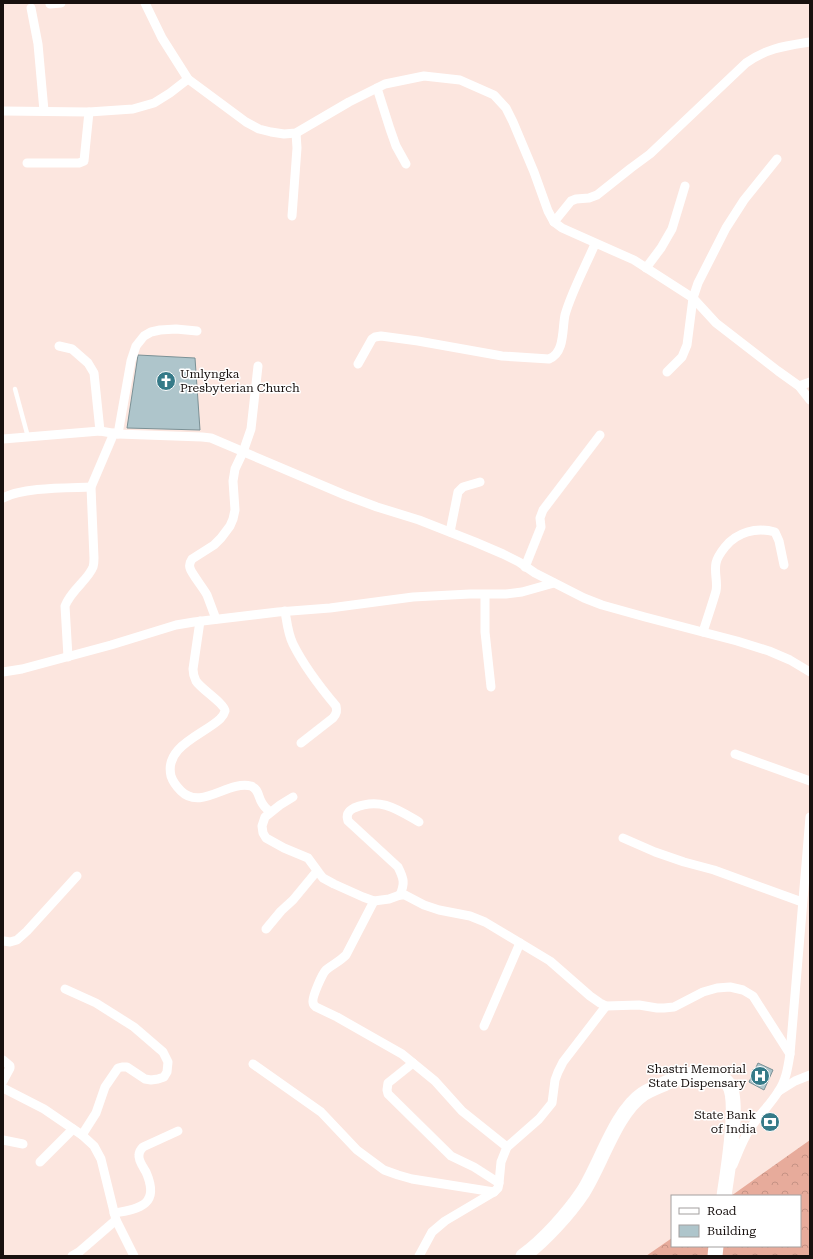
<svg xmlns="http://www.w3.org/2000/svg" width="813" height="1259" viewBox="0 0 813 1259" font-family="'Roboto Serif',serif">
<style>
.forest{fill:url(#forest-crowns)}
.building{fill:#aec5cb;stroke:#7b9196}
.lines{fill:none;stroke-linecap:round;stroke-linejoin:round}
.service{stroke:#fff;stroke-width:4.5}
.minor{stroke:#fff;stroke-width:9}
.trunk{stroke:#fff;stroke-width:15}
.labels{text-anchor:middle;stroke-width:3;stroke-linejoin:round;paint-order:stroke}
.poi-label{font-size:12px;fill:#18110f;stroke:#fff;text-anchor:end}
</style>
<defs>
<pattern id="forest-crowns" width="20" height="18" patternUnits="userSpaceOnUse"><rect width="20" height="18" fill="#e7ab9b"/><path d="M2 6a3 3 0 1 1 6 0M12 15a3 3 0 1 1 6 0" fill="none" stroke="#c59284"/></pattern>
</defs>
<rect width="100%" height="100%" fill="#fce6df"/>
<polygon class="forest" points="810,1140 810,1256 646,1256 672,1238 672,1246 800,1246 800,1196 731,1196"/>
<g class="building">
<polygon points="138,355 195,358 200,430 127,428"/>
<polygon points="758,1063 773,1070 764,1090 749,1082"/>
</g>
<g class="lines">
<polyline class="service" points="15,389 28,437"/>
<g class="minor">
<polyline points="145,3 162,38 188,79 246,122 259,129 271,132 284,134 296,133 349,102 385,84 424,76 460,80 494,95 506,108 513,122 534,172 548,211 554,222 562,228 634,260 693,298 716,323 778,371 799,386 810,400"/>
<polyline points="50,4 61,3"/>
<polyline points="31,8 38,44 44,111"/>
<polyline points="377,88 390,129 396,146 406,164"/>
<polyline points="3,111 89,112 133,109 154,103 170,93 188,79"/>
<polyline points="27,163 79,163 84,161 89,112"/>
<polyline points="292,216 297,148 296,133"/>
<path d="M554,222L571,201L576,199L589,198L597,195L631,168L650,154L746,63C767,48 785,46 810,42"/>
<polyline points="646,268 661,248 672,229 685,186"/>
<polyline points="59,346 72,349 88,363 94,373 100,431"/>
<path d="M358,364L372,339L375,337L381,336L418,341L502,356L549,359C565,353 562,329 565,315C571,293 586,265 595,244"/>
<polyline points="667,372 682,357 687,345 693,298 698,283 726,228 744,200 777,159"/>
<polyline points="799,386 810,382"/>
<polyline points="118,434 131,361 136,346 144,336 151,332 160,330 176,329 197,331"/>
<polyline points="3,439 100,431 118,434 202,437 211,438 345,495 377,507 419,520 475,542 503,554 519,562 535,573 584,598 602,605 645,617 737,641 769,651 790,660 810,672"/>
<path d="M3,498C23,487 67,488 91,487"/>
<polyline points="450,532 458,492 463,487 480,482"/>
<polyline points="525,567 541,527 540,518 543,510 600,435"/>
<polyline points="485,595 485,632 491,687"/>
<path d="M285,611C287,623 288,634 293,644C304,666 320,687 336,706C337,711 337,713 333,718L301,743"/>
<path d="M216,619C213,611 210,603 207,595C204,589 191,573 190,568C189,565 190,562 192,559L214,545L221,538L230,526L233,519L235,510L233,481L235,469L243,452L251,429L258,366"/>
<path d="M200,621L193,669C193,674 194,677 196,681C201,689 225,704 225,711C224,715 222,717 220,719C203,735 164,746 171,776C173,782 176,786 181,791C201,811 228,780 251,786C259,789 258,797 262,803C264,807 267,809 270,812"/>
<path d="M703,632C707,619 712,605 716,591C718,582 714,573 716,563C717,558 721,552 725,547C737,532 756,527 775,532L779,541L784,565"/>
<path d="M68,657L65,606C71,590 88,580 93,567C94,564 94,561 94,558L91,487L114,433"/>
<polyline points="3,672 22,669 111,645 176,625 194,622 278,612 330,608 413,597 470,594 506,594 522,592 554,583"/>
<polyline points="735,754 810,781"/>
<polyline points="293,797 280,805 265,817 262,826 263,833 266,838 284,848 308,858 319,873 323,878 334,884 363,897 374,901 389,899 400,895 405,895 424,905 439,910 470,916 485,922 550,961 590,996 600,1003 606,1006 639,1005 657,1008 664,1008 674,1007 703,992 717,988 730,987 743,990 753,996 790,1054"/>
<polyline points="623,838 655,852 684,862 714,870 802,902"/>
<path d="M400,895C405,883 404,879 398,867L348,821C346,815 348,811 354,808C380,797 397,809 419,822"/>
<path d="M374,901L346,955C339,962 333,964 326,970C322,974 312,997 313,1002C313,1005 314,1005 316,1007L337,1017L402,1054L435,1081L462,1111L507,1147"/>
<polyline points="266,929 281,911 293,900 317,871"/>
<polyline points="4,941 10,942 17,940 27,931 77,876"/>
<polyline points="65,989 96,1003 134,1027 163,1052 168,1062 167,1072 164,1077 158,1079 151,1080 145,1079 127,1067 122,1067 118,1068 105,1087 96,1113 82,1135"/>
<polyline points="484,1026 520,943"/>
<polyline points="3,1060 10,1066 10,1068 3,1081"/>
<polyline points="413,1063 388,1083 387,1090 388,1094 451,1156 474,1167 499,1183"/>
<polyline points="253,1064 321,1112 357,1150 384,1170 398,1175 412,1179 494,1192"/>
<polyline points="3,1088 44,1109 82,1135 94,1146 101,1159 116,1220 134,1256"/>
<polyline points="779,1091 795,1081 810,1075"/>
<polyline points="3,1140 23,1144"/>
<polyline points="40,1162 73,1129"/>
<path d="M733,1165C738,1153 743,1139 750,1129C758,1116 770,1105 778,1092C786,1081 788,1067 790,1054L810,817"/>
<path d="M114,1213C141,1209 160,1204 146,1172C143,1167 138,1160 139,1155C139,1151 141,1149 143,1147L178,1131"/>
<polyline points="72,1256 79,1252 116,1220"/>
<polyline points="419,1256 432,1232 445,1221 494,1192 498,1188 499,1183 501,1162 507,1147 539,1119 552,1103 555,1080 558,1072 563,1062 606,1006"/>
</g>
<g class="trunk">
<path d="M523,1256C544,1241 569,1213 583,1192C601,1164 616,1112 643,1094C651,1089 660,1086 668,1082C680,1077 695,1071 709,1073C717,1075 725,1078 729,1085C740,1102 727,1174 724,1196"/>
<polyline points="715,1256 716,1246"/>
</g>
</g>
<defs>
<g id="church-disc" transform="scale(1)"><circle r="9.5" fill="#357a88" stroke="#fff"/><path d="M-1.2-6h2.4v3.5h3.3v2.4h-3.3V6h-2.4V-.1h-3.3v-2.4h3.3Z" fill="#fff"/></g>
<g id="hospital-disc" transform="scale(1)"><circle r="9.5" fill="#357a88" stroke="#fff"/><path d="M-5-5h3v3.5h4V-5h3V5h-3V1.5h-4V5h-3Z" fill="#fff"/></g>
<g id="bank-disc" transform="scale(1)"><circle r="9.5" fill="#357a88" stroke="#fff"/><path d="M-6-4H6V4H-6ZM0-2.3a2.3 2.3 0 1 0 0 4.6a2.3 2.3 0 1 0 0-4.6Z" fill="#fff"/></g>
</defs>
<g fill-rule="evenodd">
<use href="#church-disc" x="166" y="381"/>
<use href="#hospital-disc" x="760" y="1076"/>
<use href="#bank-disc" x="770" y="1122"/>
</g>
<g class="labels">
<g class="poi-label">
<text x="180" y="378" text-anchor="start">Umlyngka<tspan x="180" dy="14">Presbyterian Church</tspan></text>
<text x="746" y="1073">Shastri Memorial<tspan x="746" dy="14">State Dispensary</tspan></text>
<text x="756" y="1119">State Bank<tspan x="756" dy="14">of India</tspan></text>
</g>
</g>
<rect width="813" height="1259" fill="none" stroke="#18110f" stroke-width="8"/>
<rect x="671" y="1195" width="130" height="52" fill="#ffffff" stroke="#a3a09f"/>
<rect x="679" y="1208" width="20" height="6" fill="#ffffff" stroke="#a3a09f"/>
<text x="707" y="1215" font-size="12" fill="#18110f">Road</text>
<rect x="679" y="1225" width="20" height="12" fill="#aec5cb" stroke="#a3a09f"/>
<text x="707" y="1235" font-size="12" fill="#18110f">Building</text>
</svg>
